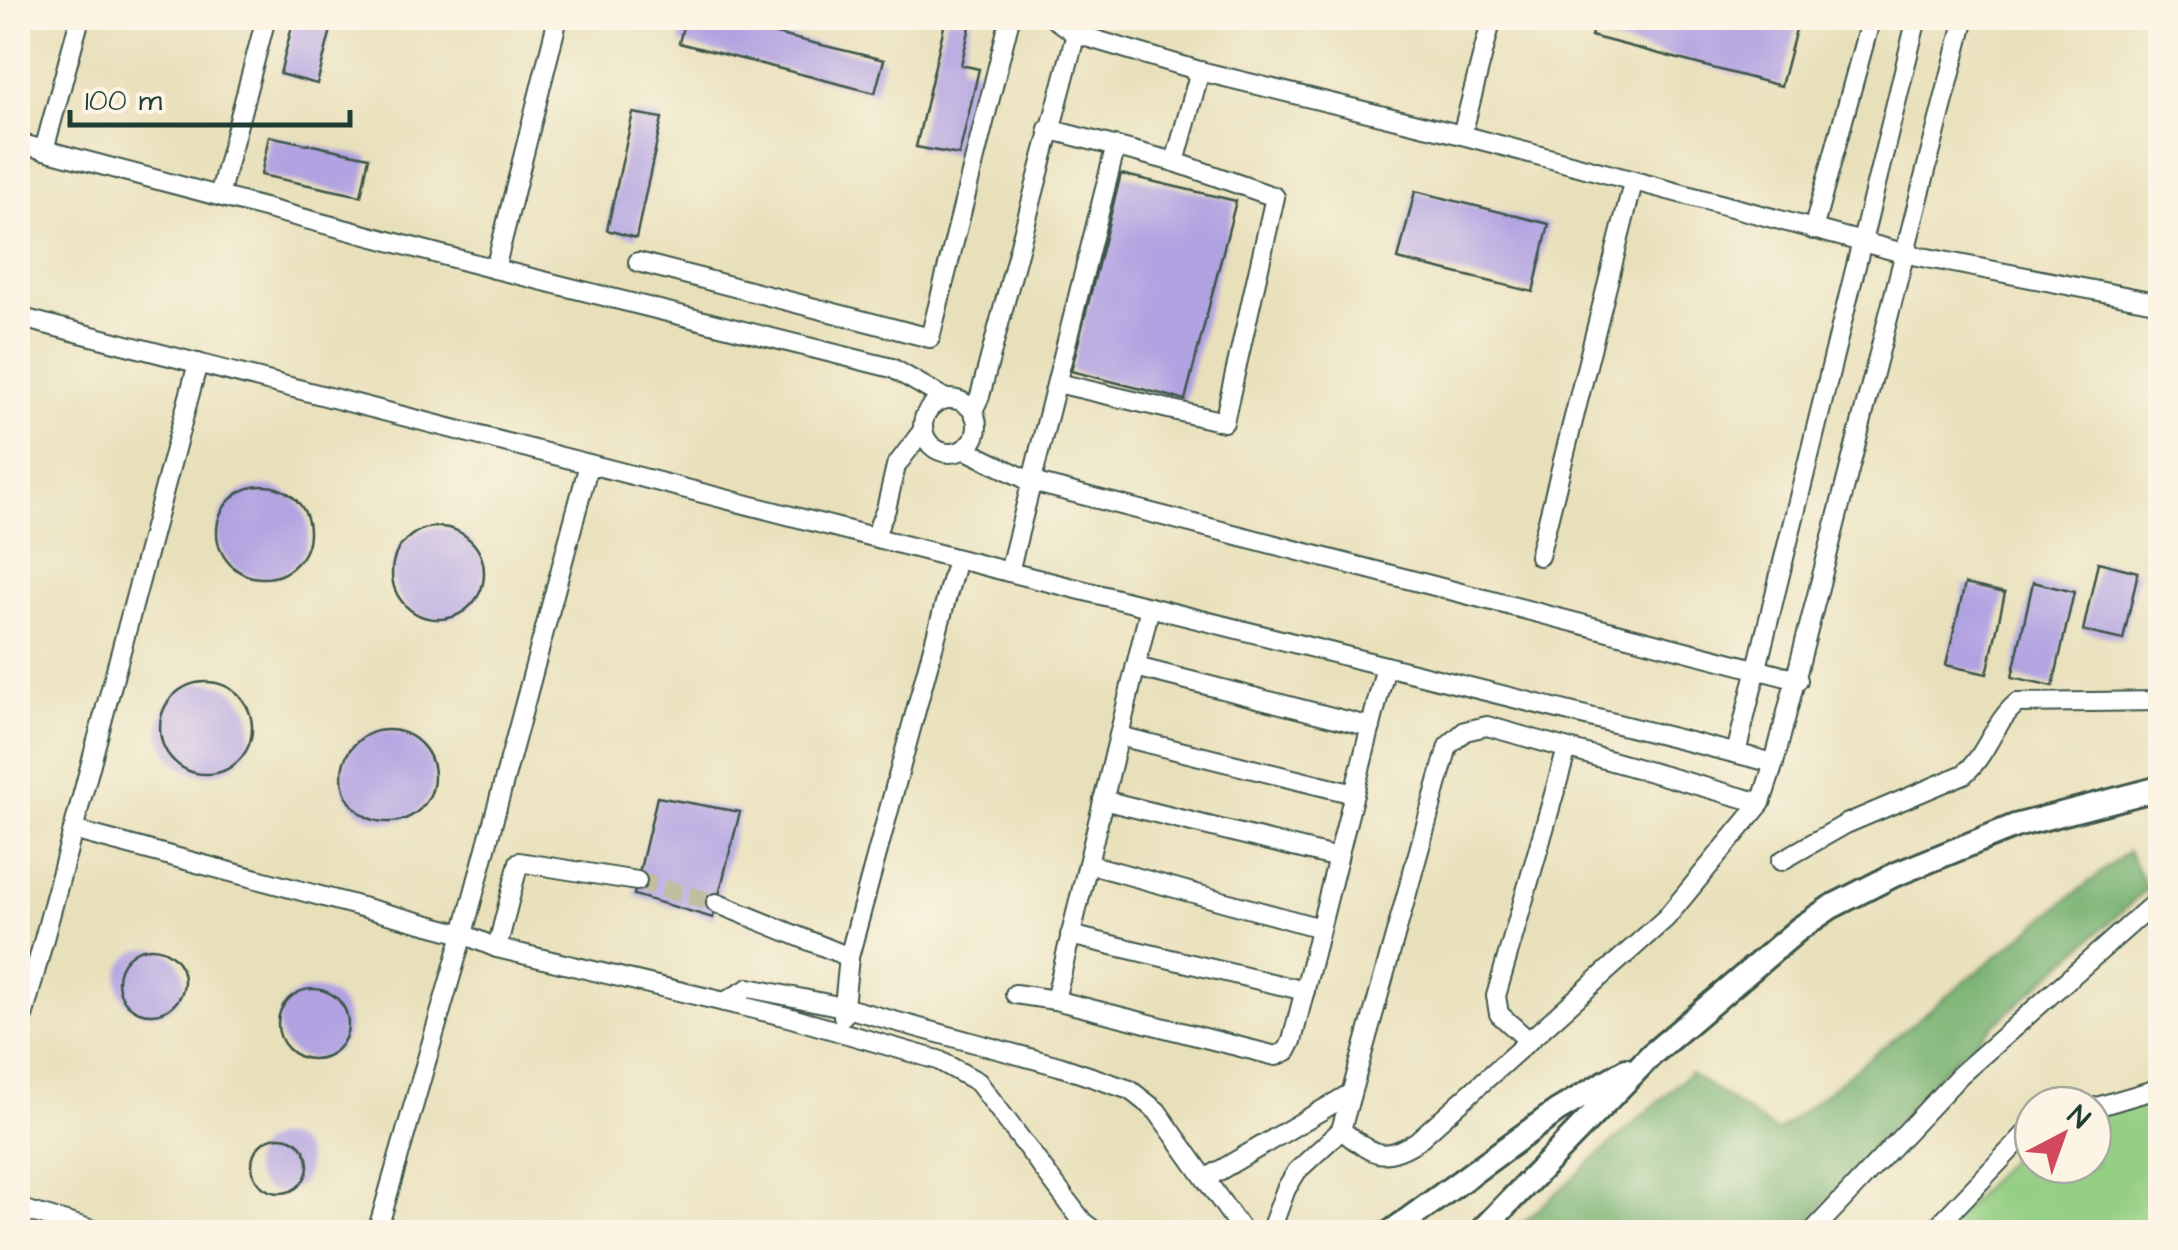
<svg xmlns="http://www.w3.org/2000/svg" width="2178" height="1250" viewBox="0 0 2178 1250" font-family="'Architects Daughter',sans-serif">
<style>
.green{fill:#93ce82;stroke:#59865b;stroke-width:2.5}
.forest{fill:#76b170;stroke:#4a7752;stroke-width:2.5}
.building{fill:#b1a2e1}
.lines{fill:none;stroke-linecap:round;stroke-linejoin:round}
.minor-tunnel{stroke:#c0bf9f;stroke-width:18;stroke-dasharray:18 9;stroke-linecap:butt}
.minor-casing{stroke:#3d5548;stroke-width:22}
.major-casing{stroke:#3d5548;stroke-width:28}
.minor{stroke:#fff;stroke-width:18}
.major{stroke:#fff;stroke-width:22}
</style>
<rect width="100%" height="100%" fill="#fcf5e5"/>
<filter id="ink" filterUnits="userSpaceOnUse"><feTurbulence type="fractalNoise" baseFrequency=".01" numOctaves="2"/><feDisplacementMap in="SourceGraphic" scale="20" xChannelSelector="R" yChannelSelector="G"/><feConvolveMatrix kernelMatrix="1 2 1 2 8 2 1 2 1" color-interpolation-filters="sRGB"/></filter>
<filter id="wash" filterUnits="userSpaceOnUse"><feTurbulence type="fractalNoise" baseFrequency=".0048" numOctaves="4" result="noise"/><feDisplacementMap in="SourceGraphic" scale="40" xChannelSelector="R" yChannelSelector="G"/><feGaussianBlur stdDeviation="2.25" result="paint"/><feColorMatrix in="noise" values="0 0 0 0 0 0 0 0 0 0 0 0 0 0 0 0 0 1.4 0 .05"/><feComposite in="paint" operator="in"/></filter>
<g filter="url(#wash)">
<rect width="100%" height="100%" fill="#e8e0ba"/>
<polygon class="green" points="2160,1095 2160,1232 1943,1232 2033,1134 2033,1165 2093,1165 2093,1115"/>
<polygon class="forest" points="2128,851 2147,889 1943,1070 1798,1232 1513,1232 1690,1073 1777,1132"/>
<g id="blocks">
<g class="building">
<polygon points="294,18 334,18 317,84 280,74"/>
<polygon points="685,18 709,18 884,60 875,93 679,43"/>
<polygon points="946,18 972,18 961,65 979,69 959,155 916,147"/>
<polygon points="1596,18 1799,18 1781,86 1591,36"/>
<polygon points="633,113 662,118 636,238 607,230"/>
<polygon points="269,136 369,157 361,196 261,175"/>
<polygon points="1121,174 1236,201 1185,400 1071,371"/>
<polygon points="1415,191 1549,224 1533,292 1398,259"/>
<circle cx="263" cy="532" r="46"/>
<circle cx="438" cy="573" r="46"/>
<polygon points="2098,562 2138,572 2123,640 2083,631"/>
<polygon points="2033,582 2074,592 2053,686 2012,677"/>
<polygon points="1965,584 2005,593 1987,674 1946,665"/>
<circle cx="206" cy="728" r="46"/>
<circle cx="388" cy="776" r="46"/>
<polygon points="657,797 740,812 713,918 634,895"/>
<circle cx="151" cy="981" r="33"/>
<circle cx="313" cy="1024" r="35"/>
<circle cx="280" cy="1165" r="28"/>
</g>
</g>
</g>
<g filter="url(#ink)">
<use href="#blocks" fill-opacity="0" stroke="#3d5548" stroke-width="2.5"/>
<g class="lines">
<polyline class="minor-tunnel" points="637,881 716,903"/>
<g class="minor-casing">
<g id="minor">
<polyline points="1053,18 1076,34 1200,71 1462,135 1907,254 2160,303"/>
<polyline points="1048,129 1175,162 1275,197 1224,422 1057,383"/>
<polyline points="1462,135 1492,18"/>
<polyline points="18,143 495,269 892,368 946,399"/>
<polyline points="44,150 80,18"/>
<polyline points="1175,162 1200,71"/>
<polyline points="219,196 266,18"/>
<polyline points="1813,230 1871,18"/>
<polyline points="638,262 930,338 1010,18"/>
<polyline points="495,269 558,18"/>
<polyline points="18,317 1009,572 1774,763 1965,18"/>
<circle cx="950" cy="426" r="27"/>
<polyline points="973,411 980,396 1080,18"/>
<polyline points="964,449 1032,482 1798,680"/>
<polyline points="874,537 886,509 896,466 923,430"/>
<polyline points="1539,556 1633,183"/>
<polyline points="1009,572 1115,149"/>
<polyline points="1136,667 1371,727"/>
<polyline points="1119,736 1354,794"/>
<polyline points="1736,753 1917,18"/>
<polyline points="1103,800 1338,858"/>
<path d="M1761,803L1487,726L1465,731L1448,746L1341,1130C1372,1153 1381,1164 1417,1141L1666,918L1761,803L1774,763"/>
<polyline points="73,830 463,934 497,948 519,862 637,881"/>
<path d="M1781,861L1846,824L1964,774C1987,755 1993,723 2017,703L2160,701"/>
<polyline points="1088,864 1320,928"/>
<polyline points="716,903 849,957 957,559"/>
<polyline points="1070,935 1305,991"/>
<polyline points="497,948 788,1017 938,1060 978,1082 1083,1222 1096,1232"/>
<polyline points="1015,994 1055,1000 1276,1056 1287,1051 1292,1041 1386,666"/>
<polyline points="1055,1000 1150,607"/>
<polyline points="724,1002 749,988 843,1007 1059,1066 1130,1090 1157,1111 1243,1232"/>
<polyline points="843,1016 849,957"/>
<polyline points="18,1036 198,363"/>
<polyline points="1529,1041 1499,1014 1496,996 1567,749"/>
<polyline points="2093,1108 2160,1088"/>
<polyline points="1207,1178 1351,1093"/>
<polyline points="18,1208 100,1232"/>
<polyline points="377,1232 463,934 589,464"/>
<polyline points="1270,1232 1286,1189 1297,1171 1341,1130"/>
<polyline points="1812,1232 1960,1075 2160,898"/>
<polyline points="1932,1232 2033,1126"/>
</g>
</g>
<g class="major-casing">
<g id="major">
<polyline points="1391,1232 1557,1111 1626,1070"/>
<polyline points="1480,1232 1651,1055 1800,928 1831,907 1894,875 2015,826 2160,788"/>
</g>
</g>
<use href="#minor" class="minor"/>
<use href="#major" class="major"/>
</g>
</g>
<rect width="2178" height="1250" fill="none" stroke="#fcf5e5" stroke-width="60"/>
<g transform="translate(2063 1135) rotate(41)"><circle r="48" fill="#fcf5e5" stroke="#a4ab9e" stroke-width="2.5"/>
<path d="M0-8L18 38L0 25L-18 38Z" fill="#d1495b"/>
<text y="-15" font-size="28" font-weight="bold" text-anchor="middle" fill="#1f3d34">N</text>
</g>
<path d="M70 110v15h280v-15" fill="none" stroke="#1f3d34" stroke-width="5"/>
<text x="85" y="110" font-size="30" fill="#1f3d34" stroke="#fcf5e5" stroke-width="8" paint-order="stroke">100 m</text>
</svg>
